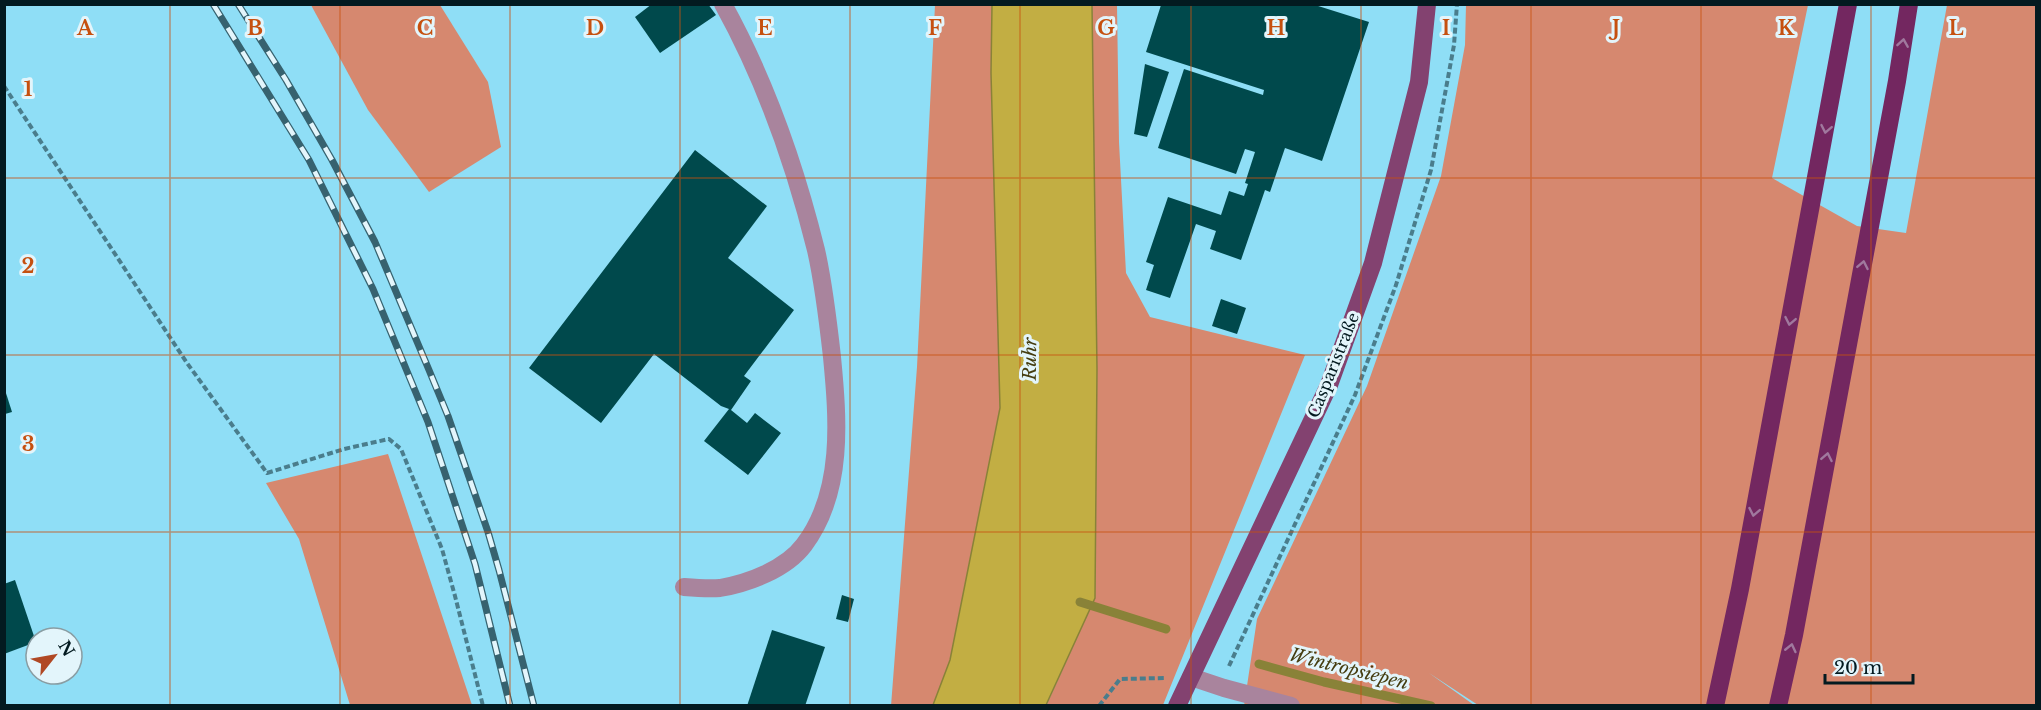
<svg xmlns="http://www.w3.org/2000/svg" width="2041" height="710" viewBox="0 0 2041 710" font-family="'Libre Baskerville',serif">
<style>
.green{fill:#d6886f}
.water{fill:#c2ae43;stroke:#898238;stroke-width:1.5}
.lines{fill:none;stroke-linecap:round;stroke-linejoin:round}
.stream{stroke:#898238;stroke-width:9}
.building{fill:#00494c}
.path{stroke:#4a7d8c;stroke-width:4;stroke-dasharray:6 3;stroke-linecap:butt}
.minor{stroke:#a9849d;stroke-width:18}
.major{stroke:#834270;stroke-width:18}
.highway{stroke:#732760;stroke-width:18}
.rail-casing{stroke:#37626f;stroke-width:7}
.rail{stroke:#e3f5fb;stroke-width:4.5;stroke-dasharray:14;stroke-linecap:butt}
.oneway{stroke:#a0799e}
.grid{fill:none;stroke:#c6500f;stroke-width:1.5;stroke-opacity:0.55}
.labels{text-anchor:middle;stroke-width:6;stroke-linejoin:round;paint-order:stroke}
.street-label{font-size:16px;fill:#031a20;stroke:#e3f5fb}
.water-label{font-size:18px;font-style:italic;fill:#453d10;stroke:#e3f5fb}
.grid-label{font-size:20px;text-anchor:middle;font-weight:bold;fill:#c6500f;stroke:#e3f5fb;stroke-width:6;stroke-linejoin:round;paint-order:stroke}
</style>
<rect width="100%" height="100%" fill="#8fdef6"/>
<g class="green">
<polygon points="311,5 440,5 488,82 501,147 429,192 368,110"/>
<polygon points="935,5 992,5 991,73 1000,408 950,660 933,705 891,706 917,367"/>
<polygon points="1092,5 1117,5 1119,142 1126,273 1150,317 1305,355 1163,705 1046,706 1095,598 1097,369"/>
<polygon points="1466,5 1808,5 1772,178 1857,226 1906,233 1947,5 2036,5 2036,705 1478,705 1429,673 1474,705 1244,706 1257,619 1367,386 1441,176 1465,45"/>
<polygon points="388,454 472,705 350,705 299,539 266,483"/>
</g>
<polygon class="water" points="992,5 1092,5 1097,369 1095,598 1046,705 933,705 950,660 1000,408 991,73"/>
<g class="lines">
<g class="stream">
<polyline points="1080,602 1166,629"/>
<polyline points="1259,664 1324,682 1431,706"/>
</g>
</g>
<g class="building">
<polygon points="652,4 708,4 716,15 660,53 635,17"/>
<polygon points="1161,5 1315,5 1369,22 1322,161 1285,148 1270,192 1265,190 1241,260 1210,249 1216,231 1196,224 1170,298 1146,290 1154,265 1146,262 1168,197 1221,215 1229,191 1244,196 1248,184 1245,183 1255,152 1245,149 1236,174 1158,148 1184,69 1263,95 1264,90 1146,52"/>
<polygon points="1145,64 1169,72 1147,137 1134,134"/>
<polygon points="695,150 767,206 728,258 794,310 744,376 751,381 731,410 747,423 755,413 781,433 748,475 704,441 729,409 721,406 654,354 601,423 529,368"/>
<polygon points="1221,299 1246,308 1237,334 1212,326"/>
<polygon points="5,390 12,412 5,414"/>
<polygon points="15,580 36,642 4,654 4,584"/>
<polygon points="842,595 854,599 848,622 836,619"/>
<polygon points="772,630 825,647 805,706 747,706"/>
</g>
<g class="lines">
<g class="path">
<polyline points="4,86 187,363 267,473 344,449 389,439 401,449 442,549 455,596 483,706"/>
<polyline points="1229,666 1355,395 1396,285 1431,170 1454,45 1457,4"/>
<polyline points="1099,706 1120,679 1166,678"/>
</g>
<g class="minor">
<path d="M684,587C696,588 708,589 720,588C749,583 786,569 804,545C844,492 838,419 832,357C828,321 824,285 816,250C795,165 765,80 723,4"/>
<polyline points="1191,677 1224,688 1291,706"/>
</g>
<polyline class="major" points="1177,706 1329,385 1373,263 1419,82 1427,4"/>
<g class="highway">
<polyline points="1715,706 1740,589 1848,4"/>
<polyline points="1778,706 1794,635 1897,81 1909,4"/>
</g>
<g class="rail-casing">
<g id="rail">
<polyline points="213,4 309,160 373,289 428,422 475,564 510,706"/>
<polyline points="238,4 286,80 332,160 375,242 429,370 448,416 488,532 499,570 534,706"/>
</g>
</g>
<use href="#rail" class="rail"/>
</g>
<defs><path id="oneway-chevron" d="M-2-3.5L2.5 0L-2 3.5" fill="none" stroke-width="1.6" stroke-linecap="round" stroke-linejoin="round" transform="scale(1.5)"/></defs>
<g class="oneway">
<use href="#oneway-chevron" transform="translate(1903 43) rotate(-81)"/>
<use href="#oneway-chevron" transform="translate(1826 129) rotate(101)"/>
<use href="#oneway-chevron" transform="translate(1863 265) rotate(-79)"/>
<use href="#oneway-chevron" transform="translate(1790 321) rotate(101)"/>
<use href="#oneway-chevron" transform="translate(1827 457) rotate(-79)"/>
<use href="#oneway-chevron" transform="translate(1754 512) rotate(101)"/>
<use href="#oneway-chevron" transform="translate(1791 648) rotate(-77)"/>
</g>
<path class="grid" d="M170,4V706M340,4V706M510,4V706M680,4V706M850,4V706M1020,4V706M1191,4V706M1361,4V706M1531,4V706M1701,4V706M1871,4V706M4,178H2036M4,355H2036M4,532H2036"/>
<g class="labels">
<g class="street-label">
<text transform="translate(1333 365) rotate(-68)" y="6">Casparistraße</text>
</g>
<g class="water-label">
<text transform="translate(1030 359) rotate(-89)" y="6">Ruhr</text>
<text transform="translate(1349 669) rotate(14)" y="6">Wintropsiepen</text>
</g>
</g>
<g class="grid-label">
<text x="85" y="35">A</text>
<text x="255" y="35">B</text>
<text x="425" y="35">C</text>
<text x="595" y="35">D</text>
<text x="765" y="35">E</text>
<text x="935" y="35">F</text>
<text x="1106" y="35">G</text>
<text x="1276" y="35">H</text>
<text x="1446" y="35">I</text>
<text x="1616" y="35">J</text>
<text x="1786" y="35">K</text>
<text x="1956" y="35">L</text>
<text x="28" y="96">1</text>
<text x="28" y="273">2</text>
<text x="28" y="451">3</text>
</g>
<rect width="2041" height="710" fill="none" stroke="#031a20" stroke-width="12"/>
<g transform="translate(54 656) rotate(59)"><circle r="28" fill="#e3f5fb" stroke="#899da3" stroke-width="1.5"/>
<path d="M0-4.5L10 22L0 15L-10 22Z" fill="#b04824"/>
<text y="-9" font-size="16" font-weight="bold" text-anchor="middle" fill="#031a20">N</text>
</g>
<path d="M1825 674v9h88v-9" fill="none" stroke="#031a20" stroke-width="3"/>
<text x="1834" y="674" font-size="18" fill="#031a20" stroke="#e3f5fb" stroke-width="4.5" paint-order="stroke">20 m</text>
</svg>
